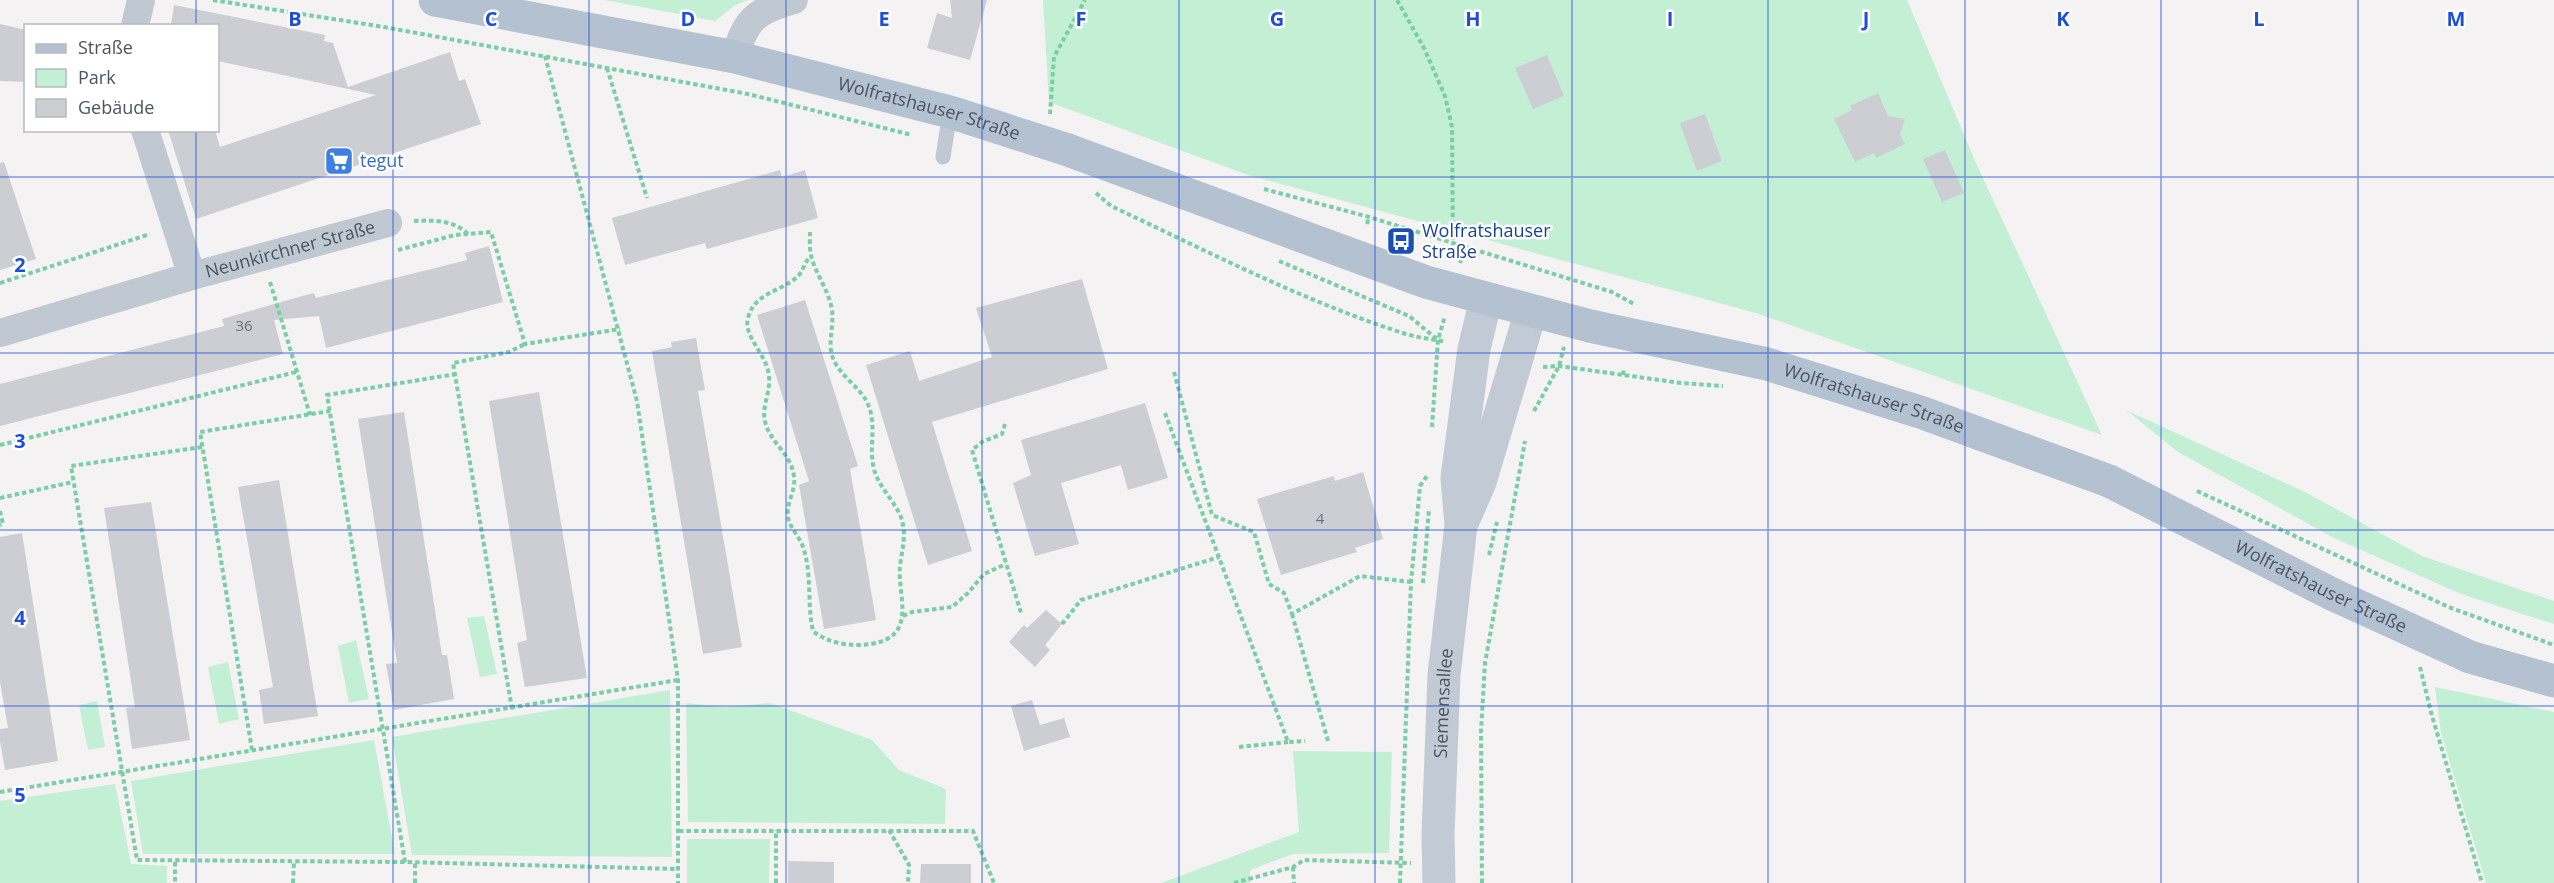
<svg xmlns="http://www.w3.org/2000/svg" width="2554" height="883" viewBox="0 0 2554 883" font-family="'Open Sans',sans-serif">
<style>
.green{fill:#c3f0d5}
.building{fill:#ccced4}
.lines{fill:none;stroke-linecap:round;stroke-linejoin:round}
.path{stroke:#7acea5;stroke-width:4;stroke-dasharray:4.5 3;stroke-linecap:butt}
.service{stroke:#c0c9d1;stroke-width:15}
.minor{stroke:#c0c9d1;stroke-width:28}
.secondary{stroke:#c1cad5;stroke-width:33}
.primary{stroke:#b3c1d0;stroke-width:33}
.grid{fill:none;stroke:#1d4ed8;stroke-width:1.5;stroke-opacity:0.55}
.labels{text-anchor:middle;stroke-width:5;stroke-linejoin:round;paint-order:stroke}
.number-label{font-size:15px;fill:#6a737d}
.street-label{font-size:18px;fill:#4a5560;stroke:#fff}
.shop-label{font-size:18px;fill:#366cbe;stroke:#fff;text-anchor:start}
.transit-label{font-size:18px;fill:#164399;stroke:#fff;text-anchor:start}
.grid-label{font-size:20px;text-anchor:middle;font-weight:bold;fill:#1d4ed8;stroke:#fff;stroke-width:5;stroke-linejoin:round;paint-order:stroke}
</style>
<rect width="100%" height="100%" fill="#f4f2f2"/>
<g class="green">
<polygon points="605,0 748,0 734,6 715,21"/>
<polygon points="1043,0 1907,0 1976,163 2102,435 1756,313 1248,175 1049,102"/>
<polygon points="2126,410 2305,492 2422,556 2554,601 2554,624 2461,594 2334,538 2178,452"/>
<polygon points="484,616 497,674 480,677 467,618"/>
<polygon points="356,640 369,699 349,703 338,646"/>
<polygon points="228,662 239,719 219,724 208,667"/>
<polygon points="2435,687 2554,712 2554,883 2486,883 2441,733"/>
<polygon points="670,690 672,857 412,855 392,737"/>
<polygon points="97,701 105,747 88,750 79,705"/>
<polygon points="686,703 726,707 770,703 872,740 899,770 946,789 945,824 688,822"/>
<polygon points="374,740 395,854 143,854 131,781"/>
<polygon points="1293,751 1392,752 1389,853 1293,854 1250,870 1250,883 1161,883 1299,832"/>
<polygon points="115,784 131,864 167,866 167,883 0,883 0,801"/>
<polygon points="687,839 770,839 769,883 687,883"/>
</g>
<g class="building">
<polygon points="950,0 987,0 970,60 927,48 937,13 952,18"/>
<polygon points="174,5 325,35 324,41 333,43 348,87 450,52 459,81 465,79 481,124 196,219 168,130 215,130 220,147 376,95 218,61 218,26 171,26"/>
<polygon points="0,24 26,30 26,82 0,81"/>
<polygon points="1547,55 1564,96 1533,109 1515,68"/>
<polygon points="1878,93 1888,116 1905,119 1900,135 1905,144 1876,158 1874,153 1855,162 1834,119 1852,110 1850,106"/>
<polygon points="1705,114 1722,161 1697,171 1680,123"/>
<polygon points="1945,150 1964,193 1942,202 1923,159"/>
<polygon points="4,162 36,259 0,270 0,163"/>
<polygon points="780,170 782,177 805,170 818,218 707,249 705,243 625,265 612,218"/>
<polygon points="489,246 503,302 326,348 319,316 274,320 283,354 0,426 0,384 224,326 222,319 306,295 314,293 316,298 467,260 465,253"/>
<polygon points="1082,279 1108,369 932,422 972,551 928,565 866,365 910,351 919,381 992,357 976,308"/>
<polygon points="805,300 858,466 850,469 876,620 824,629 799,485 809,481 757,315"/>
<polygon points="696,338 705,390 698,391 742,647 703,654 652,351 672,347 671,342"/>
<polygon points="539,392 587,678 525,687 517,643 527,640 489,401"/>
<polygon points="1145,403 1168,478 1128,490 1121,465 1061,483 1079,544 1035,556 1013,483 1031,475 1021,440"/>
<polygon points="404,412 442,655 447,655 454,699 394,710 386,664 397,663 358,419"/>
<polygon points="1363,472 1383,539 1355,548 1357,552 1281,575 1257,499 1334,476 1335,481"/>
<polygon points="279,480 318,716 264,724 259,690 273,687 238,487"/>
<polygon points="151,502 190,740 132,749 126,708 135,707 104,508"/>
<polygon points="22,533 58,761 5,770 0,741 0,729 8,728 0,682 0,537"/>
<polygon points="1046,610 1062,624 1045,645 1050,650 1035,667 1009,642 1024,625 1027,628"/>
<polygon points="1032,700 1040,725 1064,718 1070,737 1024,751 1011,706"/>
<polygon points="788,861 834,862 834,883 788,883"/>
<polygon points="921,864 971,864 971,883 920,883"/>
</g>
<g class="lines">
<g class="path">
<polyline points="213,0 384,27 748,94 912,135"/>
<polyline points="1397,0 1424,48 1445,96 1452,127 1453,245"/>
<polyline points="545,56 637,401 678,680 678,883"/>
<polyline points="607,68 647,198"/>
<polyline points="1050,114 1054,57 1085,0"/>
<polyline points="1264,189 1369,217 1612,292 1634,304"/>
<path d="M1096,193L1111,206C1207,251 1305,302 1406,334C1419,338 1433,339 1446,342"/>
<path d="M414,221C433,220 454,220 468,234"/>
<polyline points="1367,224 1369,217"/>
<path d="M810,232C810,240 809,250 812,259C817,276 829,291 832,310C834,325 828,341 832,355C837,374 858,385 867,402C878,425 868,447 874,469C878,486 894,500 901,517C907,535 902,549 900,566C897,596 919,637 870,644C851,647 827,643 813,631C807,605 812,576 804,550C801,538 790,529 788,517C786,502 796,491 794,477C792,455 772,444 766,425C760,408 771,393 769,376C767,354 743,337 748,318C755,291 783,292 799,275C804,269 805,261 811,256"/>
<polyline points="398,250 455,235 491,232 525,344 620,329"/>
<polyline points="1279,261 1409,316 1438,340"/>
<polyline points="1460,263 1464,248"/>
<polyline points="270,282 310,415"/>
<polyline points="0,283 150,234"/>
<polyline points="1543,367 1559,366 1681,383 1723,386"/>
<polyline points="1174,372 1212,515 1254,532 1269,584 1284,593 1292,614 1360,576 1411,582"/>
<polyline points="1623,375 1624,368"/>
<polyline points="1534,411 1559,366 1564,347"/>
<polyline points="1165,413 1288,742 1305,741"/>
<polyline points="1005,424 1002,434 982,442 972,450 1021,613"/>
<polyline points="1432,427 1438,340 1445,316"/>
<polyline points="0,445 296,372"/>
<polyline points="202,447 71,466 137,860 405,862 678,869"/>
<polyline points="2197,491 2451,608 2554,645"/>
<polyline points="0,498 73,482"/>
<polyline points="0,511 3,524 0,525"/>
<polyline points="1489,555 1497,522"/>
<polyline points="1423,583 1429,509"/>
<polyline points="1292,614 1328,741"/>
<polyline points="903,616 912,612 952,607 968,593 984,574 1006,564"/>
<polyline points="1062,624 1081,600 1219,557"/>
<polyline points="2420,667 2432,716 2482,883"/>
<polyline points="512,709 453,363 509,352 525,344"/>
<polyline points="1239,747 1288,742"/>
<polyline points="252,750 200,432 330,411"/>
<polyline points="0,792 678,680"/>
<polyline points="889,830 909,865 908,883"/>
<polyline points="679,831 973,831 994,883"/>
<polyline points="175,862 175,883"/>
<polyline points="405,862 327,395 456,374"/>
<polyline points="1293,867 1294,883"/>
<polyline points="293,883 294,861"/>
<polyline points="415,883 415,862"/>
<polyline points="776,883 776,830"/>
<polyline points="1234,883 1293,867 1304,860 1411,863"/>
<polyline points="1400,883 1411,582 1420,486 1427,476"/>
<polyline points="1482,883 1481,731 1485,663 1525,441"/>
</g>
<polyline class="service" points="943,157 950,112"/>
<g class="minor">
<polyline points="135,26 141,0"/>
<path d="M735,57C746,19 755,11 794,0"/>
<polyline points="145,130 192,276"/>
<path id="s1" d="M0,333L192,276L388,223"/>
</g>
<g class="secondary">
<polyline points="1463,521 1480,482 1531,311"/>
<path id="s2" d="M1439,883L1438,835L1444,675L1461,525L1457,478L1474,349L1486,299"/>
</g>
<path class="primary" id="s3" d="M435,0L735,57L950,112L1068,150L1426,282L1590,326L1767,364L1923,413L2109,481L2334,595L2470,657L2554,681"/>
</g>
<path class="grid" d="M196,0V26M393,0V883M589,0V883M786,0V883M982,0V883M1179,0V883M1375,0V883M1572,0V883M1768,0V883M1965,0V883M2161,0V883M2358,0V883M196,130V883M0,177H2554M0,353H2554M0,530H2554M0,706H2554"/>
<defs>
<g id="supermarket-square" transform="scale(1.5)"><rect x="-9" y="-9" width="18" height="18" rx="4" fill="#3f7fe0" stroke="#fff"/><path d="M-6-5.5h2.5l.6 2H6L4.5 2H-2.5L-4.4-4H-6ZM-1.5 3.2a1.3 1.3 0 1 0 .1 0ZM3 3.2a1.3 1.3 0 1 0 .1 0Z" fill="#fff"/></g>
<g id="bus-square" transform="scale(1.5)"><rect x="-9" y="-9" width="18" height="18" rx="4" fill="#1a4fb4" stroke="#fff"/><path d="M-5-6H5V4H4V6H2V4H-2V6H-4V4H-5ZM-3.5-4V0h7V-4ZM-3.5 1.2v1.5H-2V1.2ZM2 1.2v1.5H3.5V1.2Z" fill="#fff"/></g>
</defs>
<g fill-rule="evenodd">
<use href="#supermarket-square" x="339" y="161"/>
<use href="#bus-square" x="1401" y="241"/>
</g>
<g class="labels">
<g class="number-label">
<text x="244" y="331">36</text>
<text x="1320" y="524">4</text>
</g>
<g class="street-label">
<text dy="6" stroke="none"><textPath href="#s3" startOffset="506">Wolfratshauser Straße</textPath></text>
<text dy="6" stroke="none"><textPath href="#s1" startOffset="302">Neunkirchner Straße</textPath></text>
<text dy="6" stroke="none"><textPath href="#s3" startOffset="1496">Wolfratshauser Straße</textPath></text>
<text dy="6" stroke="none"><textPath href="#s3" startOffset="1982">Wolfratshauser Straße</textPath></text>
<text dy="6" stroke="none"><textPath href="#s2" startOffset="180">Siemensallee</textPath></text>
</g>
<g class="shop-label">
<text x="360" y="167">tegut</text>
</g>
<g class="transit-label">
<text x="1422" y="237">Wolfratshauser<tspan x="1422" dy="21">Straße</tspan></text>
</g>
</g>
<g class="grid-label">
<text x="295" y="26">B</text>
<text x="491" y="26">C</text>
<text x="688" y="26">D</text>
<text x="884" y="26">E</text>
<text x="1081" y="26">F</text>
<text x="1277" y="26">G</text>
<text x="1473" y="26">H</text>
<text x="1670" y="26">I</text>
<text x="1866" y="26">J</text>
<text x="2063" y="26">K</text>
<text x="2259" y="26">L</text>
<text x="2456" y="26">M</text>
<text x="20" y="272">2</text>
<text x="20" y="448">3</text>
<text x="20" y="625">4</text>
<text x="20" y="802">5</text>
</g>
<rect x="24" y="24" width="195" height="108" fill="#ffffff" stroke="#b7bbbf" stroke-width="1.5"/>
<rect x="36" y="44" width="30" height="9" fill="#b3c1d0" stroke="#b7bbbf" stroke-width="1.5"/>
<text x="78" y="54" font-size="18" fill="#4a5560">Straße</text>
<rect x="36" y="69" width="30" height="18" fill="#c3f0d5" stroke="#b7bbbf" stroke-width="1.5"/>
<text x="78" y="84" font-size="18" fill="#4a5560">Park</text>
<rect x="36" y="99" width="30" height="18" fill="#ccced4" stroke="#b7bbbf" stroke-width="1.5"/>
<text x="78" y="114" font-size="18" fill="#4a5560">Gebäude</text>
</svg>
